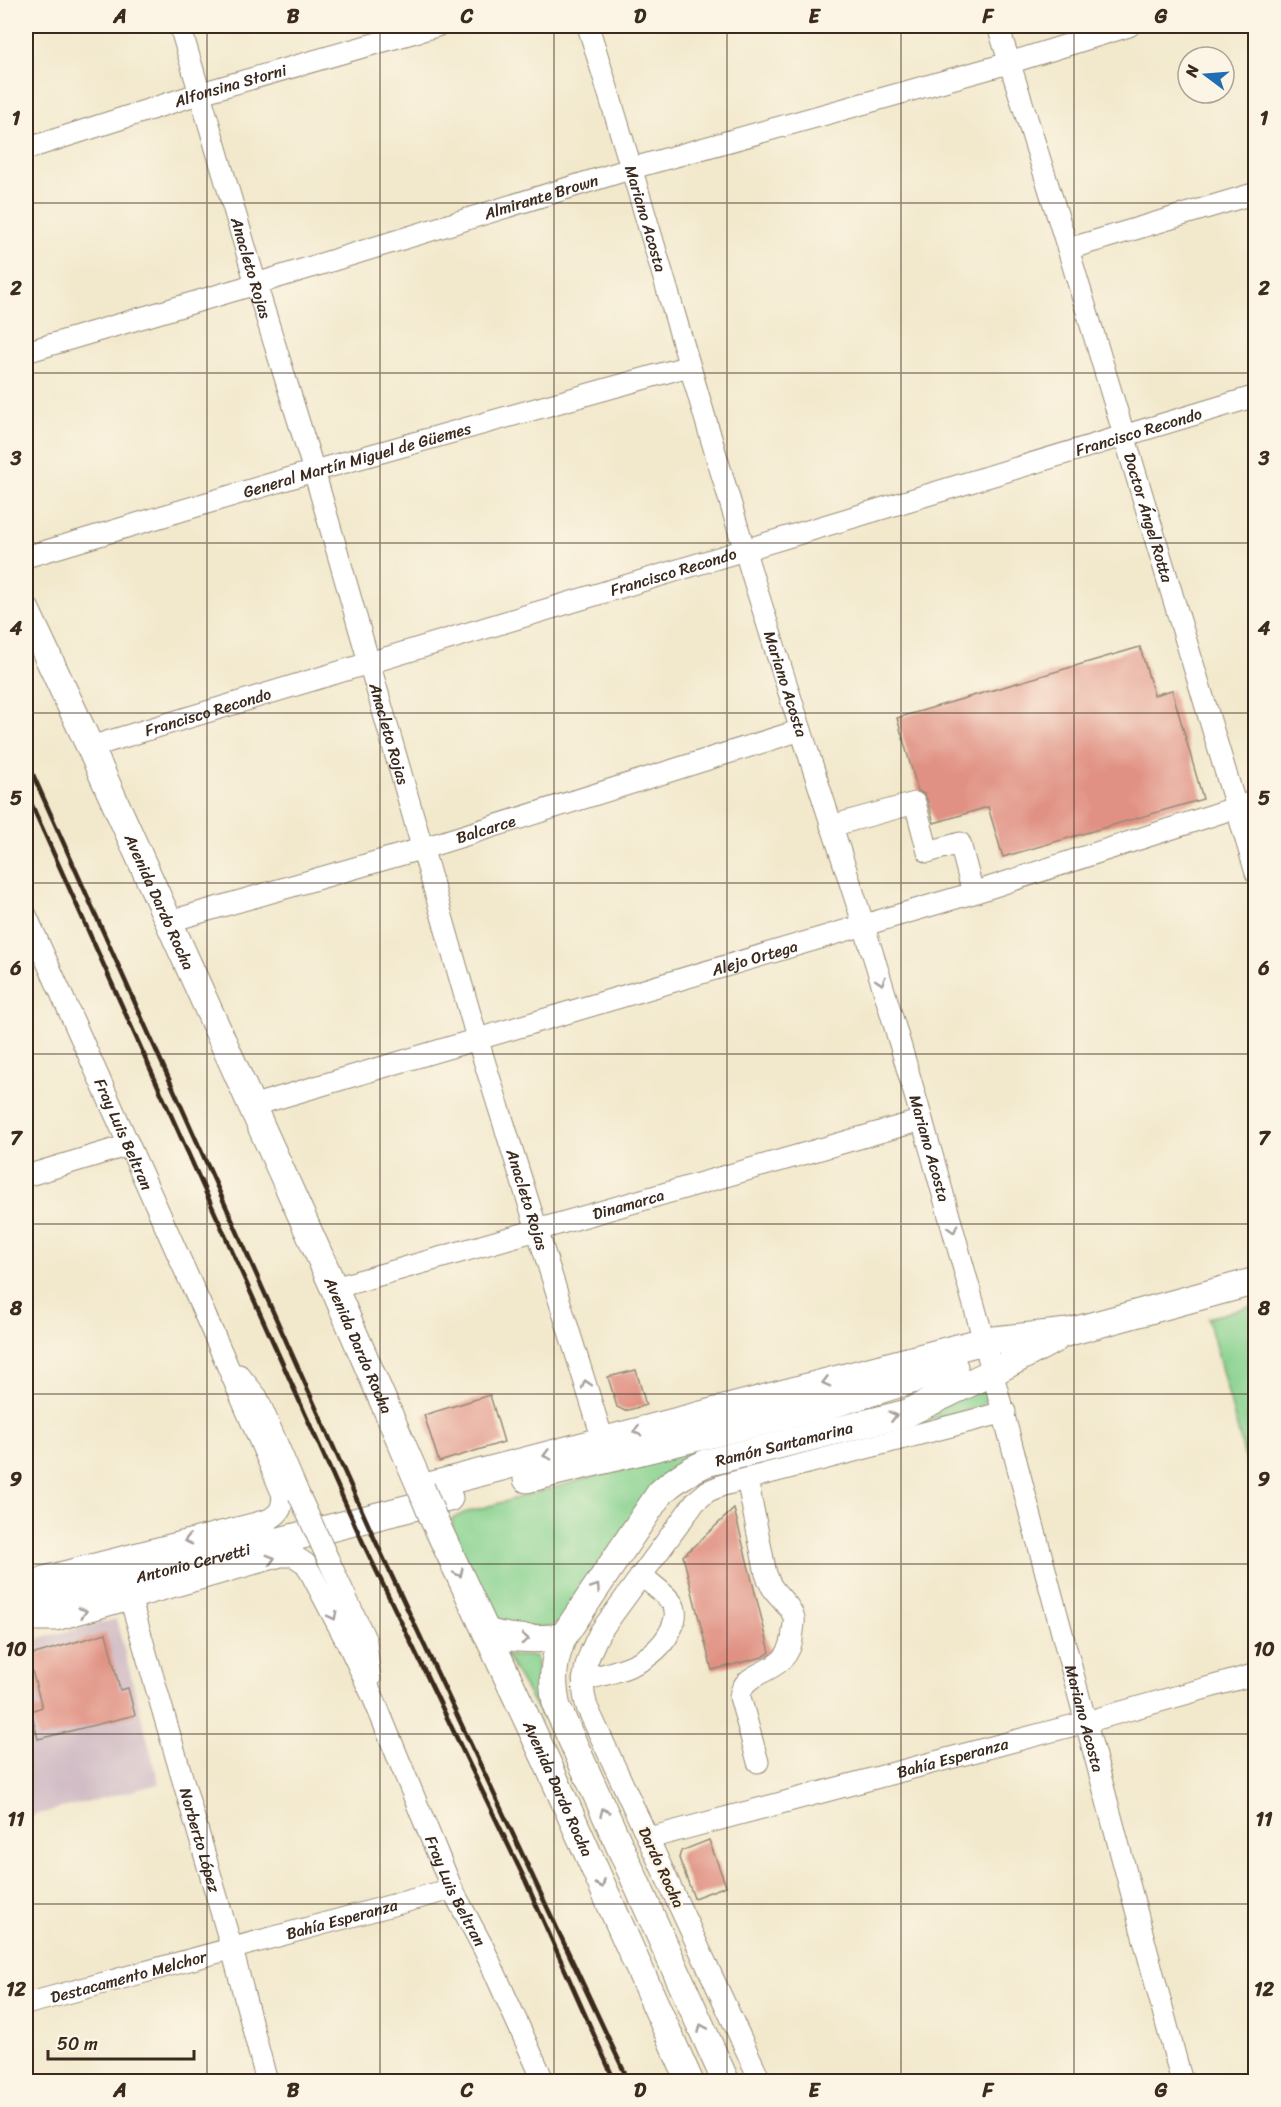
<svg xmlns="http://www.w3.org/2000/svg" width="1281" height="2107" viewBox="0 0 1281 2107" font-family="Sriracha,sans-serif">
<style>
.industrial{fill:#d2bdc6}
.green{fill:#87d28f;stroke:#617e56;stroke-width:1.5}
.building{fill:#e09183}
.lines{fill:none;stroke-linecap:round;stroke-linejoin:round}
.minor-casing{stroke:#968a76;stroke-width:23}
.major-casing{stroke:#968a76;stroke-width:29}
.minor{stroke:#fff;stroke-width:21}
.major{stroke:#fff;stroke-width:27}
.rail{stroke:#3b2a1e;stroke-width:4.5}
.minor-bridge-casing{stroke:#968a76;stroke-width:23;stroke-linecap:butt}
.major-bridge-casing{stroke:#968a76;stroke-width:29;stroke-linecap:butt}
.minor-bridge{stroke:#fff;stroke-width:21}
.major-bridge{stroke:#fff;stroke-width:27}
.oneway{stroke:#a79f9a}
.grid{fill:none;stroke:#3b2a1e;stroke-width:1.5;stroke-opacity:0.55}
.labels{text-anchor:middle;stroke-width:4.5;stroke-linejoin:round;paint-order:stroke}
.street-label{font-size:16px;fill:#3b2a1e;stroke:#fcf5e5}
.neatline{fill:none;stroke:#3b2a1e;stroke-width:2}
.grid-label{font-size:20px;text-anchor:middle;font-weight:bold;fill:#3b2a1e}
</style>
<rect width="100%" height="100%" fill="#fcf5e5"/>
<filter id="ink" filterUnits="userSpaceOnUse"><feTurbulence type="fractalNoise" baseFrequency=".0167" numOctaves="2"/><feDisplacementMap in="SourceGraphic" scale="12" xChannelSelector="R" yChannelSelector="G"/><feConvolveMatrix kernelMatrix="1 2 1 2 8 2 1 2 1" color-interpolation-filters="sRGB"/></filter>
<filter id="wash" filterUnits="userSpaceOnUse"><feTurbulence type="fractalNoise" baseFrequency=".008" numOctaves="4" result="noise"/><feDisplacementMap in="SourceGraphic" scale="24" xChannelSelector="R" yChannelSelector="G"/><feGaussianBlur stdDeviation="1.35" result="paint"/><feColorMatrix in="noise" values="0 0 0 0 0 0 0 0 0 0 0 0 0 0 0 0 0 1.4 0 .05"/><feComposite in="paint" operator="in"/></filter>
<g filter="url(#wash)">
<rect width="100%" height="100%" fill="#f2e9cd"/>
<polygon class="industrial" points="116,1619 159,1784 26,1817 26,1642"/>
<g class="green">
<polygon points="1255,1305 1256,1305 1255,1495 1208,1318"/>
<polygon points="976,1388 989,1394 981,1407 912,1424"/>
<polygon points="708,1444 563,1620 550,1627 516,1628 494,1618 452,1530 452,1519 464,1513"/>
<polygon points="506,1656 536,1656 543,1719"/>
</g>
<g id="blocks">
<g class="building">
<polygon points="1140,647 1154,695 1172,690 1203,799 1003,857 988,807 934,823 927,799 924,794 918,791 897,718"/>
<polygon points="636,1370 646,1405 625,1411 617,1407 608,1377"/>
<polygon points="490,1395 504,1442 439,1462 424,1415"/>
<polygon points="734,1509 770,1652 763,1657 712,1670 683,1556"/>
<polygon points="106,1633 120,1690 128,1688 135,1715 38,1739 31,1711 42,1707 28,1656"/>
<polygon points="709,1840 726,1886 694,1898 679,1858 681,1851"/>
</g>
</g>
</g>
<g filter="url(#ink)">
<use href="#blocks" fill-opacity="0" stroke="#968a76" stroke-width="1.5"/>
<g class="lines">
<g class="minor-casing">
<g id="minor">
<path id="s1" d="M180,26L256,284L314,471L477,1038L603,1440"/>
<path id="s2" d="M588,26C642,199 691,374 744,548C782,674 823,798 863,923C907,1061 945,1202 984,1341"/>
<path id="s3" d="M998,26L1068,249L1256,873"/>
<path id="s4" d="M26,149L201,93L437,26"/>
<polyline points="1068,249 1256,193"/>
<path id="s5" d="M26,352L256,284L633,168L1009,63L1129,26"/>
<path id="s6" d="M26,557L314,471L689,366"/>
<path id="s7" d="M90,747L1256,396"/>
<polyline points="831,826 915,803 928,852 960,843 973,893"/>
<path id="s8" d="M26,915L222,1353L283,1495C282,1508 281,1513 268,1520L44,1577L26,1588"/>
<path id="s9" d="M167,922L424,848L801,730"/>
<path id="s10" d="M251,1106L973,893L1256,801"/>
<polyline points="26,1176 129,1145"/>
<path id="s11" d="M334,1288L922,1120"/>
<path id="s12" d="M988,1356L1182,2082"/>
<polyline points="239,1375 257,1397 299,1495"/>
<path d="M747,1479L766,1574C768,1578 769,1583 772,1587C778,1597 791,1606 794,1618C795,1622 793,1628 793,1632C790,1679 743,1665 740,1697L758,1762"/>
<polyline points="328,1559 366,1641 370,1679"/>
<path id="s13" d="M130,1598L232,1949L267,2082"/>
<path id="s14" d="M26,1620H56L281,1556H294L306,1564L350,1648L373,1697L452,1889L484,1949L544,2082"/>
<path d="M583,1680C619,1671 658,1663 673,1625C676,1617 677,1610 672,1603C665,1593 651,1584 641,1575"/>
<path id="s15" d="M649,1838L1086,1722L1256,1674"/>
<path id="s16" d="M26,2004L452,1889"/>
<path d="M761,2082L587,1707C578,1680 587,1657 600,1632L695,1502L708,1491L723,1485L1005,1412"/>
</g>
</g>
<g class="major-casing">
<g id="major">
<path id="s17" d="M26,610L90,747L334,1288L421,1488L984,1341L1068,1332"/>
<polyline points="1051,1337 1256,1281"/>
<polyline points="527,1479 826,1406 954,1367"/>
<path id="s18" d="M434,1520L546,1760L690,2082"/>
<path id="s19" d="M26,1605L449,1498"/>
<path d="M487,1632C512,1640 537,1640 563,1637"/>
<path id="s20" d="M726,2082L557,1707C551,1681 553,1661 563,1637L660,1493C675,1479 688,1471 706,1463L907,1413L993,1372L1055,1339"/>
</g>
</g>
<use href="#minor" class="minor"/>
<use href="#major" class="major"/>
<g class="rail">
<polyline points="26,759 375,1540 629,2082"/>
<polyline points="26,792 364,1545 526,1882 615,2082"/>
</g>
<g class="minor-bridge-casing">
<polyline id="minor-bridge" points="299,1495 328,1559"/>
</g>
<g class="major-bridge-casing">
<polyline id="major-bridge" points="421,1488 434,1520"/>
</g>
<use href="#minor-bridge" class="minor-bridge"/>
<use href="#major-bridge" class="major-bridge"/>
</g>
<defs><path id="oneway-chevron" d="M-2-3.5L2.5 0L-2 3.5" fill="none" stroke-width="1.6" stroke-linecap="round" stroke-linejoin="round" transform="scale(1.5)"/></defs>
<g class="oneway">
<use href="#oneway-chevron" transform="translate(881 981) rotate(73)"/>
<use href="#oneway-chevron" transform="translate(953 1229) rotate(74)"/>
<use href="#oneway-chevron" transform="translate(826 1382) rotate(165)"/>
<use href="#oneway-chevron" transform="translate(586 1384) rotate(-107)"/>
<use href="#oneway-chevron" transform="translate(893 1416) rotate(-14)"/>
<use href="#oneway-chevron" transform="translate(637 1431) rotate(165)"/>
<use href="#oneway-chevron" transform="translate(547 1455) rotate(165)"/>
<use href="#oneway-chevron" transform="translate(188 1540) rotate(166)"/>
<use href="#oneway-chevron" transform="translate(271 1559) rotate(-16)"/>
<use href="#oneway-chevron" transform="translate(459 1573) rotate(65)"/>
<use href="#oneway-chevron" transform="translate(596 1588) rotate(-56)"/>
<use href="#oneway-chevron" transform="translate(83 1612) rotate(-16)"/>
<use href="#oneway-chevron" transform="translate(333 1616) rotate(63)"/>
<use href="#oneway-chevron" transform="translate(525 1639) rotate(3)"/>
<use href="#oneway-chevron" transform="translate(604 1812) rotate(-114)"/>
<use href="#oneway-chevron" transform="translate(601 1884) rotate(66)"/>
<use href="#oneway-chevron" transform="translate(702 2028) rotate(-114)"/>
</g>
</g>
<path class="grid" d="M207,26V2082M380,26V2082M554,26V2082M727,26V2082M901,26V2082M1074,26V2082M26,203H1256M26,373H1256M26,543H1256M26,713H1256M26,883H1256M26,1054H1256M26,1224H1256M26,1394H1256M26,1564H1256M26,1734H1256M26,1904H1256"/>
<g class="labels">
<g class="street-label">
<text dy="6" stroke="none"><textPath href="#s4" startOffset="214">Alfonsina Storni</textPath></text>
<text dy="6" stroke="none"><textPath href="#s5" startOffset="538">Almirante Brown</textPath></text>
<text dy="6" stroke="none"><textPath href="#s2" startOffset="201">Mariano Acosta</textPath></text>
<text dy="6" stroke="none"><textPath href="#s1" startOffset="252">Anacleto Rojas</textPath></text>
<text dy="6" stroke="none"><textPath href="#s7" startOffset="1095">Francisco Recondo</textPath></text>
<text dy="6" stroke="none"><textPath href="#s6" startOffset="345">General Martín Miguel de Güemes</textPath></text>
<text dy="6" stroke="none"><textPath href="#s3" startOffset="514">Doctor Ángel Rotta</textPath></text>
<text dy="6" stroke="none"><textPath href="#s7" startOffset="609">Francisco Recondo</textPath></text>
<text dy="6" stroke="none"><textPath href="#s2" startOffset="687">Mariano Acosta</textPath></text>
<text dy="6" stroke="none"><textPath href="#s7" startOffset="123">Francisco Recondo</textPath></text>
<text dy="6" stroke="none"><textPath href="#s1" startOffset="738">Anacleto Rojas</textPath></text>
<text dy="6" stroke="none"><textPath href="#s9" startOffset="332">Balcarce</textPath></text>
<text dy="6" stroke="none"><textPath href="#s17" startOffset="321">Avenida Dardo Rocha</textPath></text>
<text dy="6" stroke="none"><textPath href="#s10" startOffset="525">Alejo Ortega</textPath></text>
<text dy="6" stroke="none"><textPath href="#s8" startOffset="240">Fray Luis Beltran</textPath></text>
<text dy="6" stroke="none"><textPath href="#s2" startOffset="1173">Mariano Acosta</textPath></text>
<text dy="6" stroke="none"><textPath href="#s1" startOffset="1224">Anacleto Rojas</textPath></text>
<text dy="6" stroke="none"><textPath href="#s11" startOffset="306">Dinamarca</textPath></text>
<text dy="6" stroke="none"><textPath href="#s17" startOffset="807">Avenida Dardo Rocha</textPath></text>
<text dy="6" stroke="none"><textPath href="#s20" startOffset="792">Ramón Santamarina</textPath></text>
<text dy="6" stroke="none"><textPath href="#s19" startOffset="172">Antonio Cervetti</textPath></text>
<text dy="6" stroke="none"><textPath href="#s12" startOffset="375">Mariano Acosta</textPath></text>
<text dy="6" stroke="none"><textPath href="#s15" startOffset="314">Bahía Esperanza</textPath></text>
<text dy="6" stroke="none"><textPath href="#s18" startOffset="296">Avenida Dardo Rocha</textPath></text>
<text dy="6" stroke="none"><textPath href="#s13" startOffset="252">Norberto López</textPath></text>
<text transform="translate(662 1867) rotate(65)" y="6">Dardo Rocha</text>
<text dy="6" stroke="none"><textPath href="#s14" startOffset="651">Fray Luis Beltran</textPath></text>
<text dy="6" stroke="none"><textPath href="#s16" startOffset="327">Bahía Esperanza</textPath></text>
<text dy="6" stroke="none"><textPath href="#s16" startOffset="106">Destacamento Melchor</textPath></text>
</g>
</g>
<rect width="1281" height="2107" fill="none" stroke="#fcf5e5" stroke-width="66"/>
<g transform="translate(1206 75) rotate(286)"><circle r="28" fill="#fcf5e5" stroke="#afa495" stroke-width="1.5"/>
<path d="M0-4.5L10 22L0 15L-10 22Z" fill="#1f6fb2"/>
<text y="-9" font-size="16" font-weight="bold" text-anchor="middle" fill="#3b2a1e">N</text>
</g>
<path d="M48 2050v9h146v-9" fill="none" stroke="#3b2a1e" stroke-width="3"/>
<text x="57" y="2050" font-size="18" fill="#3b2a1e" stroke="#fcf5e5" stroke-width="4.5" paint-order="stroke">50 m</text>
<rect x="33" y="33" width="1215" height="2041" class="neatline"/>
<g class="grid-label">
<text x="120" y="23">A</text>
<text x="293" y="23">B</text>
<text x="467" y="23">C</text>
<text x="640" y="23">D</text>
<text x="814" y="23">E</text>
<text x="988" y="23">F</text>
<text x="1161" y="23">G</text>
<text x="16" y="125">1</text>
<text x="1264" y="125">1</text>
<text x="16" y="295">2</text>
<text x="1264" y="295">2</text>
<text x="16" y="465">3</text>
<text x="1264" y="465">3</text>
<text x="16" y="635">4</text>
<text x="1264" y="635">4</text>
<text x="16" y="805">5</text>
<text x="1264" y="805">5</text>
<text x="16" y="975">6</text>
<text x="1264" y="975">6</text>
<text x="16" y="1145">7</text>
<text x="1264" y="1145">7</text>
<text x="16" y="1315">8</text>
<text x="1264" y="1315">8</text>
<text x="16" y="1486">9</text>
<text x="1264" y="1486">9</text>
<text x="16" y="1656">10</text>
<text x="1264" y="1656">10</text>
<text x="16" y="1826">11</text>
<text x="1264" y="1826">11</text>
<text x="16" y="1996">12</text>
<text x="1264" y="1996">12</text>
<text x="120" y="2097">A</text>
<text x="293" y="2097">B</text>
<text x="467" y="2097">C</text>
<text x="640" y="2097">D</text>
<text x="814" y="2097">E</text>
<text x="988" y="2097">F</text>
<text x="1161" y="2097">G</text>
</g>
</svg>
